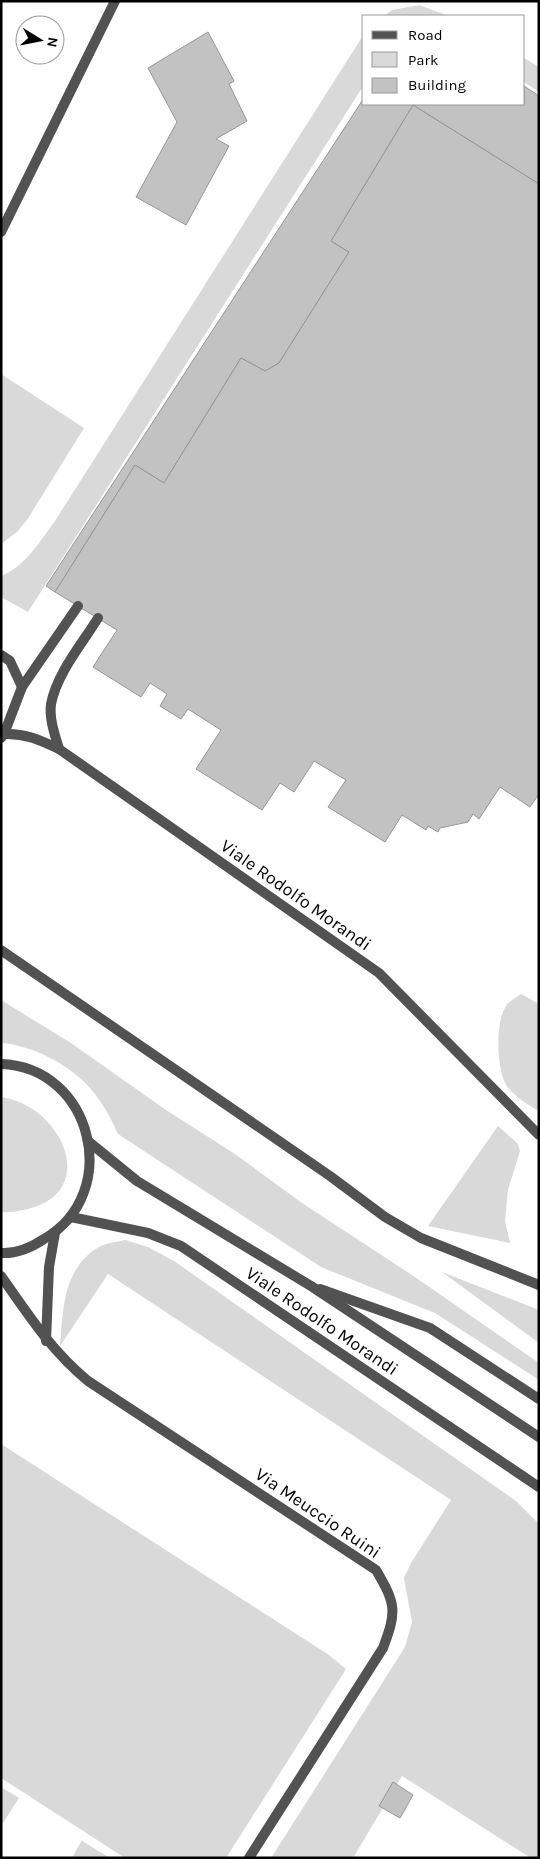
<svg xmlns="http://www.w3.org/2000/svg" width="540" height="1859" viewBox="0 0 540 1859" font-family="Karla,sans-serif">
<style>
.green{fill:#d9d9d9}
.building{fill:#c2c2c2;stroke:#969696}
.lines{fill:none;stroke-linecap:round;stroke-linejoin:round}
.service{stroke:#525252;stroke-width:10}
.minor{stroke:#525252;stroke-width:10}
.tertiary{stroke:#525252;stroke-width:10}
.labels{text-anchor:middle;stroke-width:4;stroke-linejoin:round;paint-order:stroke}
.street-label{font-size:18px;fill:#000;stroke:#fff}
</style>
<rect width="100%" height="100%" fill="#fff"/>
<g class="green">
<polygon points="419,5 449,16 384,16 392,10"/>
<path d="M364,34V85L28,612L1,597V576C25,567 41,540 55,521Z"/>
<polygon points="524,58 539,67 539,92 524,82"/>
<polygon points="1,374 84,428 27,520 17,532 1,544"/>
<path d="M521,994L539,1004V1111C528,1105 516,1097 508,1088C496,1071 495,1022 506,1006C509,1001 517,997 521,994Z"/>
<path d="M1,1000L71,1043L166,1110L235,1154L302,1203L415,1277L539,1363V1380L435,1313L321,1267L118,1134C111,1118 102,1102 90,1088C70,1065 32,1045 1,1043Z"/>
<path d="M1,1097C61,1105 101,1191 28,1209C19,1211 11,1213 1,1212Z"/>
<polygon points="498,1126 518,1144 520,1151 508,1190 505,1221 510,1243 428,1226"/>
<path d="M125,1240L148,1247L174,1261L516,1501L539,1524V1858H531L402,1776L353,1858H271L405,1647L412,1622L404,1578L411,1563L451,1500L108,1274L60,1346C63,1309 63,1268 99,1247C106,1243 117,1242 125,1240Z"/>
<polygon points="442,1272 539,1310 539,1343"/>
<polygon points="1,1444 329,1655 346,1669 226,1858 125,1858 1,1778"/>
<polygon points="1,1787 19,1798 1,1826"/>
<polygon points="82,1840 82,1841 110,1858 72,1858"/>
</g>
<g class="building">
<polygon points="208,32 234,81 229,84 247,121 216,139 229,146 186,225 136,197 177,122 148,68"/>
<polygon points="524,86 539,96 539,184 413,105 331,241 349,252 279,363 265,371 241,358 164,483 135,465 55,592 46,586 364,98 364,104 524,104"/>
<polygon points="413,105 539,184 539,794 530,807 500,787 479,819 473,814 468,822 440,828 438,832 428,826 426,830 402,815 385,842 328,807 346,780 314,761 294,792 280,783 262,810 196,769 221,730 188,709 181,719 160,706 167,694 150,683 141,697 93,667 117,630 55,592 135,465 164,483 241,358 265,371 279,363 349,252 331,241"/>
<polygon points="393,1782 413,1795 400,1818 379,1806"/>
</g>
<g class="lines">
<g class="service">
<polyline points="1,655 10,661 22,687"/>
<polyline points="4,734 22,687 78,606"/>
<path d="M59,749C55,735 49,719 51,704C57,673 82,644 98,618"/>
</g>
<g class="minor">
<polyline points="1,232 115,1"/>
<path d="M1,738L4,734C25,733 40,740 59,749L379,973L539,1135"/>
<polyline points="1,950 330,1176 385,1217 421,1238 539,1285"/>
<path d="M1,1276C30,1317 50,1349 88,1381L376,1570C396,1604 397,1611 383,1648L249,1858"/>
<polyline points="320,1289 430,1328 539,1399"/>
<polyline points="46,1341 49,1267 55,1233"/>
</g>
<g class="tertiary">
<path d="M1,1064C93,1067 123,1194 44,1239C32,1247 16,1254 1,1253"/>
<polyline points="89,1142 137,1181 311,1286 539,1437"/>
<polyline points="71,1217 148,1233 181,1246 539,1487"/>
</g>
</g>
<g class="labels">
<g class="street-label">
<text transform="translate(296 895) rotate(35)" y="6">Viale Rodolfo Morandi</text>
<text transform="translate(322 1321) rotate(34)" y="6">Viale Rodolfo Morandi</text>
<text transform="translate(318 1513) rotate(34)" y="6">Via Meuccio Ruini</text>
</g>
</g>
<rect width="540" height="1859" fill="none" stroke="#000000" stroke-width="5"/>
<rect x="362" y="15" width="162" height="90" fill="#ffffff" stroke="#999999"/>
<rect x="372" y="31" width="25" height="8" fill="#525252" stroke="#999999"/>
<text x="408" y="40" font-size="15" fill="#000000">Road</text>
<rect x="372" y="52" width="25" height="15" fill="#d9d9d9" stroke="#999999"/>
<text x="408" y="65" font-size="15" fill="#000000">Park</text>
<rect x="372" y="78" width="25" height="15" fill="#c2c2c2" stroke="#999999"/>
<text x="408" y="90" font-size="15" fill="#000000">Building</text>
<g transform="translate(40 40) rotate(100)"><circle r="24" fill="#ffffff" stroke="#999999"/>
<path d="M0-4L9 19L0 12L-9 19Z" fill="#000000"/>
<text y="-8" font-size="14" font-weight="bold" text-anchor="middle" fill="#000000">N</text>
</g>
</svg>
